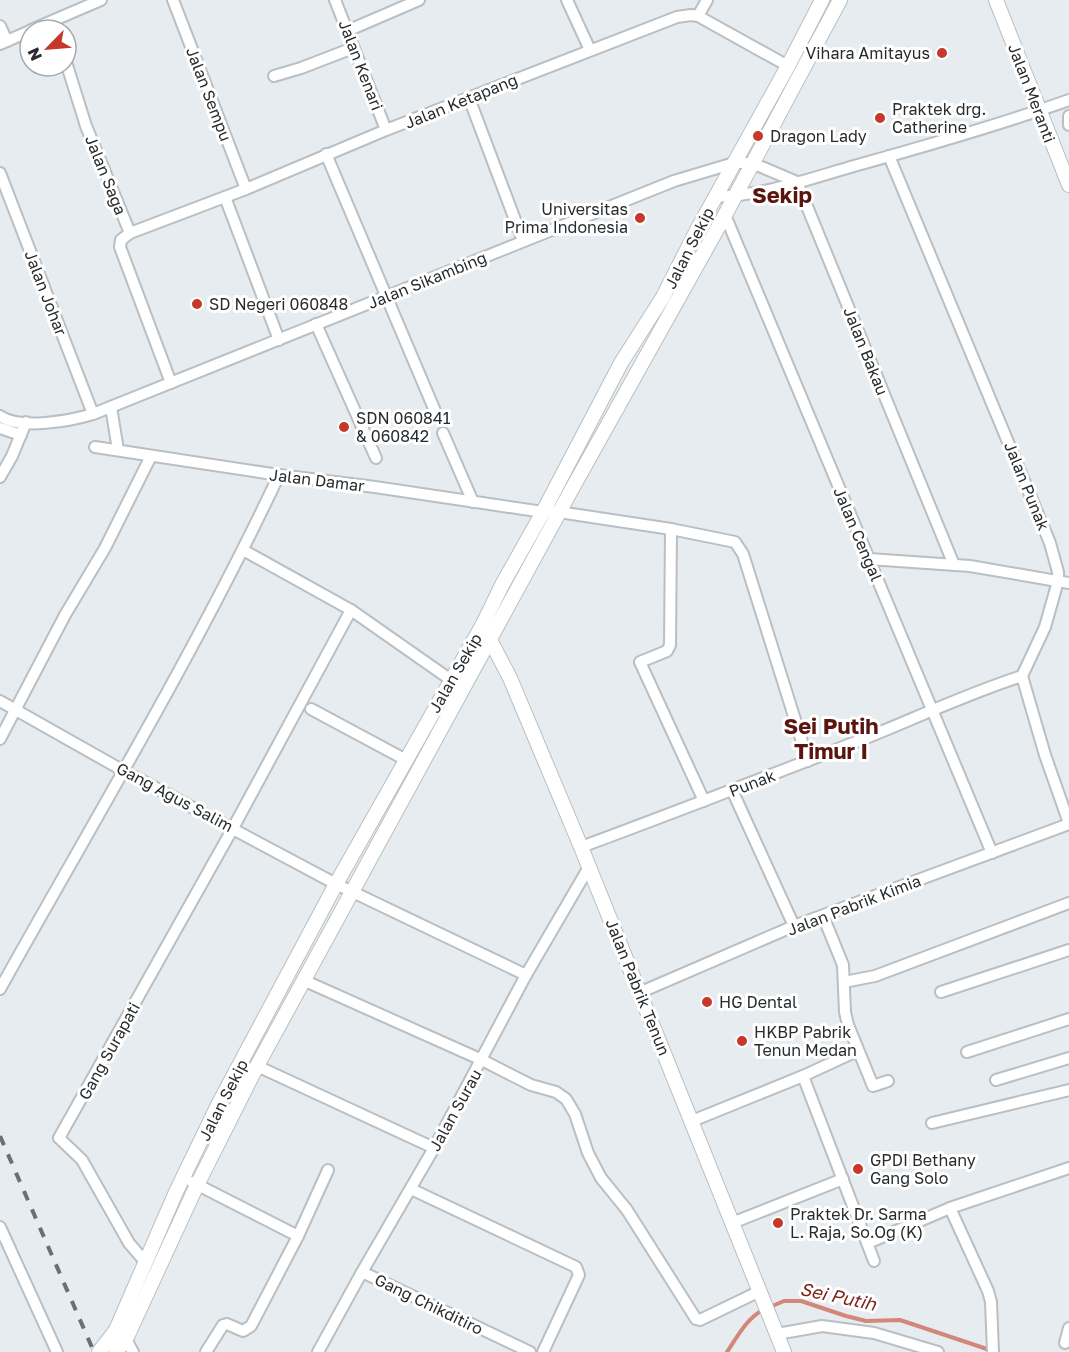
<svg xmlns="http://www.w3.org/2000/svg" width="1069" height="1352" viewBox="0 0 1069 1352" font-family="'Golos Text',sans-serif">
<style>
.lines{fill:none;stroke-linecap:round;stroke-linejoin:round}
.stream{stroke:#d3877b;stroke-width:4}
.minor-casing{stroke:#b9bfc2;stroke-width:14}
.tertiary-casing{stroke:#b9bfc2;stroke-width:16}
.minor{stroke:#fff;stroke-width:10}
.tertiary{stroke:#fff;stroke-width:14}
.rail{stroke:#6c6f71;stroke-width:4;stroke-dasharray:10 10;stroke-linecap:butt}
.poi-dot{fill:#c5382a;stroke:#fff;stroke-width:2}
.labels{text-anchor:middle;stroke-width:6;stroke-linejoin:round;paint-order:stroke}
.poi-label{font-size:16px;fill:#292b2c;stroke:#fff;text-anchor:start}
.street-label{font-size:16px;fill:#292b2c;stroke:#fff}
.water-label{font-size:18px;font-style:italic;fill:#7d241a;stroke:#fff}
.district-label{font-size:22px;font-weight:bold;fill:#59150e;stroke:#fff}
</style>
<rect width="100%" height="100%" fill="#e6ecef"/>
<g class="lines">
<g class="stream">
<polyline points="770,1307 784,1301 801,1301 846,1316 866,1321 900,1320 990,1350"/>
<path d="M727,1352C737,1337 747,1318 763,1310"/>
</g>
<g class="minor-casing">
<g id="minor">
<polyline points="173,0 246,189"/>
<polyline points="335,0 386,130"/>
<polyline points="567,0 590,50"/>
<polyline points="698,16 707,0"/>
<polyline points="0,26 7,41"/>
<polyline points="31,30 101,0"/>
<polyline points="347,31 419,0"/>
<polyline points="0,44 30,31"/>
<polyline points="66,62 86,126 130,233 121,240 120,247 171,383"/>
<polyline points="274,76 301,68 353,48"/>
<polyline points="469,98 523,241"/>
<polyline points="1069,116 1069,125"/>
<polyline points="326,154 435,411"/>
<polyline points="889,156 1050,543 1058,572 1058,581 1045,627 1022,676 1045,755 1069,823"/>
<polyline points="0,173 93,414"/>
<polyline points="225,197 279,340"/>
<path d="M715,197C762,196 809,179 854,166C926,146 999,125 1069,100"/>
<polyline points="725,215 992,853"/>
<polyline points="130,233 246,189 386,130 677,17 691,15 698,16 788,66"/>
<polyline points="316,324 376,458"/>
<polyline points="111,407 118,450"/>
<path d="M0,416C20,430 70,421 93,414L674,181L734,163H752L797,182L954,565"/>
<polyline points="0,428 21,435"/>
<polyline points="443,433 473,502"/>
<polyline points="95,447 279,475 375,487 543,512 559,512 671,529 735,542 743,554 808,761"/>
<polyline points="0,477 12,456 26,422"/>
<polyline points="671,529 670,645 667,651 640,662 704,801"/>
<polyline points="243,550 351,610 451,680"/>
<polyline points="869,559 970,566 1069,583"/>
<polyline points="0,701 122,770 336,884 526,975"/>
<polyline points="311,709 406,760"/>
<polyline points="0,739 65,615 105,548 151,456"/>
<polyline points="732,790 794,926"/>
<path d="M581,847C676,812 771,775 866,738C918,717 969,693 1022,676"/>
<polyline points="823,916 843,965 845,1012 848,1025 873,1086 888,1081"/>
<polyline points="303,980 482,1060 531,1085 556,1092 566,1099 575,1114 588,1153 601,1178 627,1210 696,1319 700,1320 760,1291"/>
<polyline points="844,982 875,976 1069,903"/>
<path d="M0,989C95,819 196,651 279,475"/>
<polyline points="641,992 794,926 1069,824"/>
<polyline points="941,992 1069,950"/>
<polyline points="967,1052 1069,1019"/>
<polyline points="257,1066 434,1148"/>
<polyline points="803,1076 874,1261"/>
<polyline points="996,1080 1069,1058"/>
<polyline points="692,1121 803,1076 857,1051"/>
<polyline points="932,1123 1069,1090"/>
<polyline points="192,1182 298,1236 328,1170"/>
<polyline points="411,1189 576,1267 579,1275 543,1352"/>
<polyline points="950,1208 988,1291 991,1302 993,1352"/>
<polyline points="732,1223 843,1179"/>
<polyline points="0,1227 57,1352"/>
<polyline points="868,1243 950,1208 1069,1168"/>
<polyline points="146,1263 129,1243 82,1160 59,1138 233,828 351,610"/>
<polyline points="362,1272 530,1352"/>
<polyline points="777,1334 822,1326 874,1333 938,1352"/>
<polyline points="122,1335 126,1339 133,1352"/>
<polyline points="1065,1343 1069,1328"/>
<polyline points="206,1352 223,1325 227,1324 243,1331 251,1326 298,1236"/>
<polyline points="318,1352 362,1272 434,1148 526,975 589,867"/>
</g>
</g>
<g class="tertiary-casing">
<g id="tertiary">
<polyline points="996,0 1069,185"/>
<polyline points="487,634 510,678 581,847 784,1352"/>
<polyline points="99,1352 116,1330 176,1192 218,1105 336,884 482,626 502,585 543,512 621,363 663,297 696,232 788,66 822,0"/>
<polyline points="116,1352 126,1339 197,1185 257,1066 573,487 725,215 840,0"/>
</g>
</g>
<use href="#minor" class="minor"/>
<use href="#tertiary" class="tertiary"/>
<polyline class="rail" points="0,1136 94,1352"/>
</g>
<g class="poi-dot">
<circle cx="942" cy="53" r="6"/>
<circle cx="880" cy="118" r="6"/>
<circle cx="758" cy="136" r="6"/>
<circle cx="640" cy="218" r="6"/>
<circle cx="197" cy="304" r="6"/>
<circle cx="344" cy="427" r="6"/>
<circle cx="707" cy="1002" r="6"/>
<circle cx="742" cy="1041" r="6"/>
<circle cx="858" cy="1169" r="6"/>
<circle cx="778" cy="1223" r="6"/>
</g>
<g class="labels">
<g class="poi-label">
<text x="930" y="59" text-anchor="end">Vihara Amitayus</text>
<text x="892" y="115">Praktek drg.<tspan x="892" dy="18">Catherine</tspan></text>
<text x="770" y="142">Dragon Lady</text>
<text x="628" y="215" text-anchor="end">Universitas<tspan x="628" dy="18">Prima Indonesia</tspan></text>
<text x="209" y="310">SD Negeri 060848</text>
<text x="356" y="424">SDN 060841<tspan x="356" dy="18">&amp; 060842</tspan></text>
<text x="719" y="1008">HG Dental</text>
<text x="754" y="1038">HKBP Pabrik<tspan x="754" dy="18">Tenun Medan</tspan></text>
<text x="870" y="1166">GPDI Bethany<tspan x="870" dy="18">Gang Solo</tspan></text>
<text x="790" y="1220">Praktek Dr. Sarma<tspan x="790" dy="18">L. Raja, So.Og (K)</tspan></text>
</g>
<g class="street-label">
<text transform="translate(361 65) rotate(69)" y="6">Jalan Kenari</text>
<text transform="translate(1032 93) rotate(69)" y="6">Jalan Meranti</text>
<text transform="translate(209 94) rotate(69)" y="6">Jalan Sempu</text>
<text transform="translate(461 101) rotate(-22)" y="6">Jalan Ketapang</text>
<text transform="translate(106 175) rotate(68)" y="6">Jalan Saga</text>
<text transform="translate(689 248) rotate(-63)" y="6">Jalan Sekip</text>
<text transform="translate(427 280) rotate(-22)" y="6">Jalan Sikambing</text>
<text transform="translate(46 293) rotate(69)" y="6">Jalan Johar</text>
<text transform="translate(866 351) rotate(68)" y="6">Jalan Bakau</text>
<text transform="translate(317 480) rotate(7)" y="6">Jalan Damar</text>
<text transform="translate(1027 486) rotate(68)" y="6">Jalan Punak</text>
<text transform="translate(858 534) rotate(67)" y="6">Jalan Cengal</text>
<text transform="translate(455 673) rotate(-60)" y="6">Jalan Sekip</text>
<text transform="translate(752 783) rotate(-21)" y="6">Punak</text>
<text transform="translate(175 797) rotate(28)" y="6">Gang Agus Salim</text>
<text transform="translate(854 905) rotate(-21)" y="6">Jalan Pabrik Kimia</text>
<text transform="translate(638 987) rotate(68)" y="6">Jalan Pabrik Tenun</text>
<text transform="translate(109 1051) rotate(-61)" y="6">Gang Surapati</text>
<text transform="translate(223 1100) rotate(-63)" y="6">Jalan Sekip</text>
<text transform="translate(455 1110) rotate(-61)" y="6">Jalan Surau</text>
<text transform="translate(429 1304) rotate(26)" y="6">Gang Chikditiro</text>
</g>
<g class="water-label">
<text transform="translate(838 1297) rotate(12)" y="6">Sei Putih</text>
</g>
<g class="district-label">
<text x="782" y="203">Sekip</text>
<text x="831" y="734">Sei Putih<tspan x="831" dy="25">Timur I</tspan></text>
</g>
</g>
<g transform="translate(48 48) rotate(245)"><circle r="28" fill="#ffffff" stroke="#a9aaab" stroke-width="1.5"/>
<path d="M0-4.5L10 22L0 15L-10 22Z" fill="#c5382a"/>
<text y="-9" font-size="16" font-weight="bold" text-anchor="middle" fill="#292b2c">N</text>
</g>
</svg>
